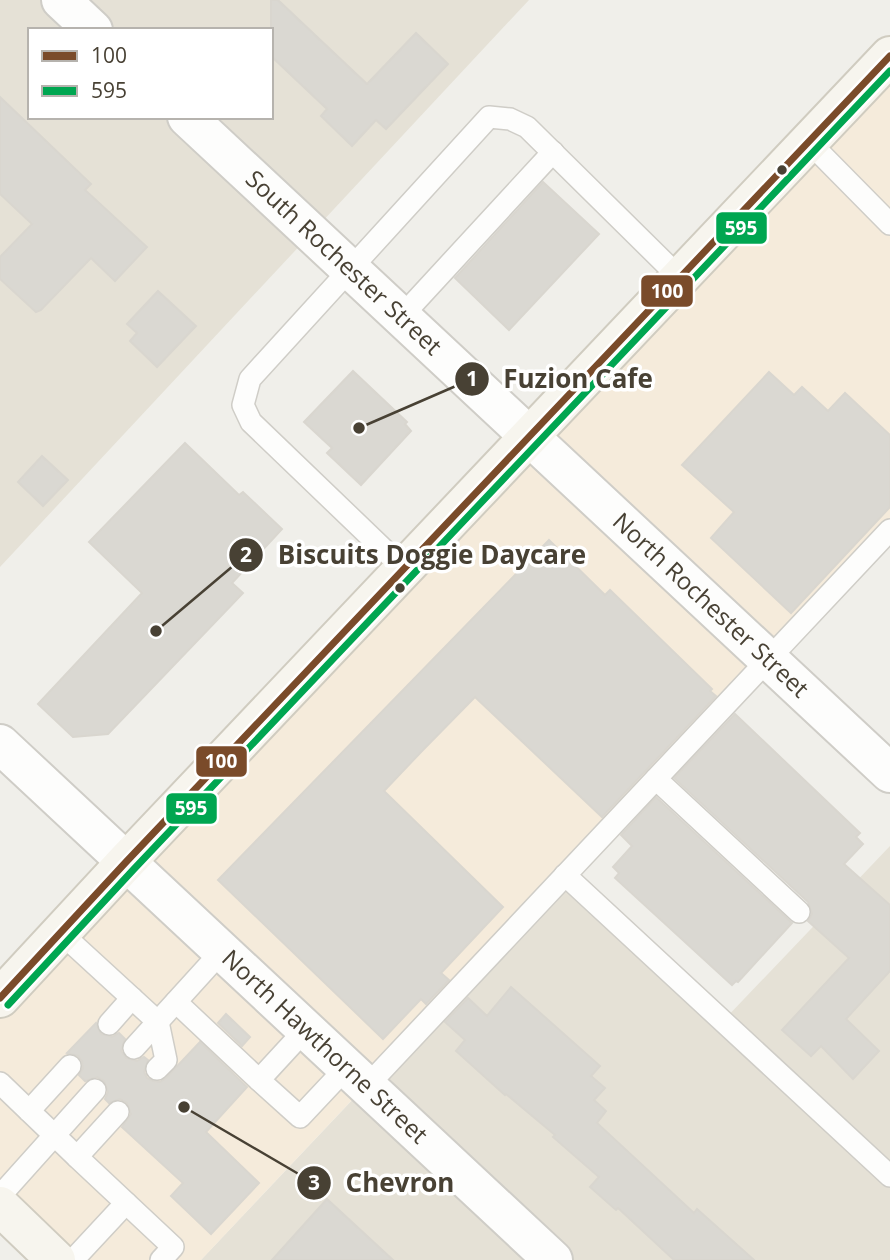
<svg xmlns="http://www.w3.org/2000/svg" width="890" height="1260" viewBox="0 0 890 1260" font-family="'Open Sans',sans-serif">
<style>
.residential{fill:#e5e1d6;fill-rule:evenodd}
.commercial{fill:#f5ebdb}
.building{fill:#dad8d2;stroke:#d9d6cf;stroke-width:2}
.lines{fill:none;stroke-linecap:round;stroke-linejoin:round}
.lane-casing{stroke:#cfcdc7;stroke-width:24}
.street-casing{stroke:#cfcdc7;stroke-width:42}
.secondary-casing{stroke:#d0ccc0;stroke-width:42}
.lane{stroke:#fdfdfc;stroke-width:21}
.street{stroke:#fdfdfc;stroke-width:38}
.secondary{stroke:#f7f5ee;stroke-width:38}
.bus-1-casing{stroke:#fff;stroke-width:12}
.bus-2-casing{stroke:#fff;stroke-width:12}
.bus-1{stroke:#7a4b2a;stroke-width:7}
.bus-2{stroke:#00a651;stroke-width:7}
.bus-dot{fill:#484134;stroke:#fff;stroke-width:2.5}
.labels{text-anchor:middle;stroke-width:7;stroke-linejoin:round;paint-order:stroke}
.street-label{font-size:24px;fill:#484134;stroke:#fff}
.leader{fill:none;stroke:#484134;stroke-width:2.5}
.callout-dot{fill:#484134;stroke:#fff;stroke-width:2.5}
.mark-label{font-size:21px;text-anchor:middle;font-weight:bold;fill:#fff}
.callout-label{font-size:26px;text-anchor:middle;font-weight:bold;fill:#484134;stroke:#fff;stroke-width:7;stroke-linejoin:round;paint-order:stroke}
.line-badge{stroke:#fff;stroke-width:2.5}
.badge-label{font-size:19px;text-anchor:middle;font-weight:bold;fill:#fff}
</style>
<rect width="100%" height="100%" fill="#f0efea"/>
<g class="residential">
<path d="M0,0H529L0,567ZM30,30H271V117H30Z"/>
<polygon points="890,846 890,1260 201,1260 565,875 723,1021"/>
</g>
<polygon class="commercial" points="890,56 890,530 201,1260 56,1260 0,1206 0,998"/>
<g class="building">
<polygon points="271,0 278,0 367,84 416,33 448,64 386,129 376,120 352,146 321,116 327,109 271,56"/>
<polygon points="0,97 91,184 85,190 147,247 115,281 91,258 41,310 36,312 0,279 0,257 32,224 0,194"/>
<polygon points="543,182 599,234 509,330 455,278"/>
<polygon points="158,291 196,326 157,367 130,341 137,333 127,324"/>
<polygon points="353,371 407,422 405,424 411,431 361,485 327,453 332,448 304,422"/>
<polygon points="769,372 794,395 802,387 828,411 845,393 890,435 890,507 791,613 711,538 734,512 682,465"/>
<polygon points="185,443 239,495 243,492 282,529 232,583 243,593 108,734 73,737 38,704 142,593 89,542"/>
<polygon points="42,456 68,480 43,506 18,482"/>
<polygon points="549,540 605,595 610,590 712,689 710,691 716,696 602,817 475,697 422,751 384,791 503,907 441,973 449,980 426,1004 421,999 383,1039 218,880"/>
<polygon points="735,714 860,833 856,837 863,844 844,864 890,905 890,971 846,1019 879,1051 853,1079 821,1046 811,1056 782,1030 849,958 808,921 812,914 808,902 674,778"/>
<polygon points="656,797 792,923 738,982 736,981 732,985 615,878 619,873 613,867 632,846 621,835"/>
<polygon points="511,987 600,1066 591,1076 605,1088 594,1100 606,1111 597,1123 694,1213 697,1209 754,1260 674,1260 618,1208 616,1210 590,1187 599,1177 553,1137 555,1135 506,1094 505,1095 456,1051 465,1040 445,1022 468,998 487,1016"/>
<polygon points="226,1014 250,1037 242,1046 218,1023"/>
<polygon points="96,1023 101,1034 112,1037 119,1033 125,1039 121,1051 126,1058 137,1061 144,1057 148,1060 144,1072 147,1078 153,1081 160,1082 166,1078 200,1042 247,1087 206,1132 259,1183 211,1234 171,1196 183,1183 122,1127 131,1114 127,1103 120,1099 109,1103 105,1099 108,1092 104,1081 97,1077 85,1081 79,1075 83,1068 82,1061 78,1056 67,1053"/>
<polygon points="327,1199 393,1260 272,1260"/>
</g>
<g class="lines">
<g class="lane-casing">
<g id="lane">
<polyline points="809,142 890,224"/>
<polyline points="401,317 553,152"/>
<polyline points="404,569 251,422 243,405 250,379 489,117 510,119 527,127 680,278"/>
<polyline points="656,779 799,912"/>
<polyline points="565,875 890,1176"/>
<polyline points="61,933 158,1022 166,1060 157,1069"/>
<polyline points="176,1002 259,1080"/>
<polyline points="109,1024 132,998"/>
<polyline points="306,1029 259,1080 300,1117 347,1067"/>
<polyline points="134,1048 222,951"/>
<polyline points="0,1083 77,1157 118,1112"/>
<polyline points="367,1086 890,530"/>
<polyline points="29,1111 70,1066"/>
<polyline points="77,1157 173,1247 161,1260"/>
<polyline points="0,1196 95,1090"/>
<polyline points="73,1260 126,1203"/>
</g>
</g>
<g class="street-casing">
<g id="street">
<polyline points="61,0 93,30"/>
<path id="s1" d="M187,117L890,773"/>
<path id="s2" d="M0,744L553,1260"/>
</g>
</g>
<g class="secondary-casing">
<g id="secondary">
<polyline points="0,998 126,862 890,56"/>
<polyline points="0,1206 56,1260"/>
</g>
</g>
<use href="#lane" class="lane"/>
<use href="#street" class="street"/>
<use href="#secondary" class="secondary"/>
<g class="bus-1-casing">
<polyline id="bus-1" points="0,998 126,862 890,56"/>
</g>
<g class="bus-2-casing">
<polyline id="bus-2" points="8,1005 134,869 890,71"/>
</g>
<use href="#bus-1" class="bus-1"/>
<use href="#bus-2" class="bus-2"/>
</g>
<g class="bus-dot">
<circle cx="782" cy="170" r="6"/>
<circle cx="400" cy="588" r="6"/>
</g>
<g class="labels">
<g class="street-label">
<text dy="8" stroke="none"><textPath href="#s1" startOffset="214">South Rochester Street</textPath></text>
<text dy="8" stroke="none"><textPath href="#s1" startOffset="716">North Rochester Street</textPath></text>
<text dy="8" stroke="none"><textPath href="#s2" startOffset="444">North Hawthorne Street</textPath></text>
</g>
</g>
<path class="leader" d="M359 428L472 379M156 631L246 555M184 1107L314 1183"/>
<g class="callout-dot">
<circle cx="359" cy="428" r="7"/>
<circle cx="156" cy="631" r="7"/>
<circle cx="184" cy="1107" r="7"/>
<circle cx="472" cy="379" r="18"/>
<circle cx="246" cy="555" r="18"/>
<circle cx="314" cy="1183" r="18"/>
</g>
<g class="mark-label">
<text x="472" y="386">1</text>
<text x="246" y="562">2</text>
<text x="314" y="1190">3</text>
</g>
<g class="callout-label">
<text x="578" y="388">Fuzion Cafe</text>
<text x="432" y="564">Biscuits Doggie Daycare</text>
<text x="400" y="1192">Chevron</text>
</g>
<g class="line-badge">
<rect x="715" y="211" width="53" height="34" rx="7" fill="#00a651"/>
<rect x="640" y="274" width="54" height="34" rx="7" fill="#7a4b2a"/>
<rect x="195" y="745" width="53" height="33" rx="7" fill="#7a4b2a"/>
<rect x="165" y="792" width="53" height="33" rx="7" fill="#00a651"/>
</g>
<g class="badge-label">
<text x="741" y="235">595</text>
<text x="667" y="298">100</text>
<text x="221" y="768">100</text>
<text x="191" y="815">595</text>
</g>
<rect x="28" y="28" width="245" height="91" fill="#ffffff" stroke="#b6b3ae" stroke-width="2"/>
<rect x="42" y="51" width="35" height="10" fill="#7a4b2a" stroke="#b6b3ae" stroke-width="2"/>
<text x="91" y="63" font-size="21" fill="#484134">100</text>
<rect x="42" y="86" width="35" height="10" fill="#00a651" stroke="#b6b3ae" stroke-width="2"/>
<text x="91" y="98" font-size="21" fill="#484134">595</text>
</svg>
